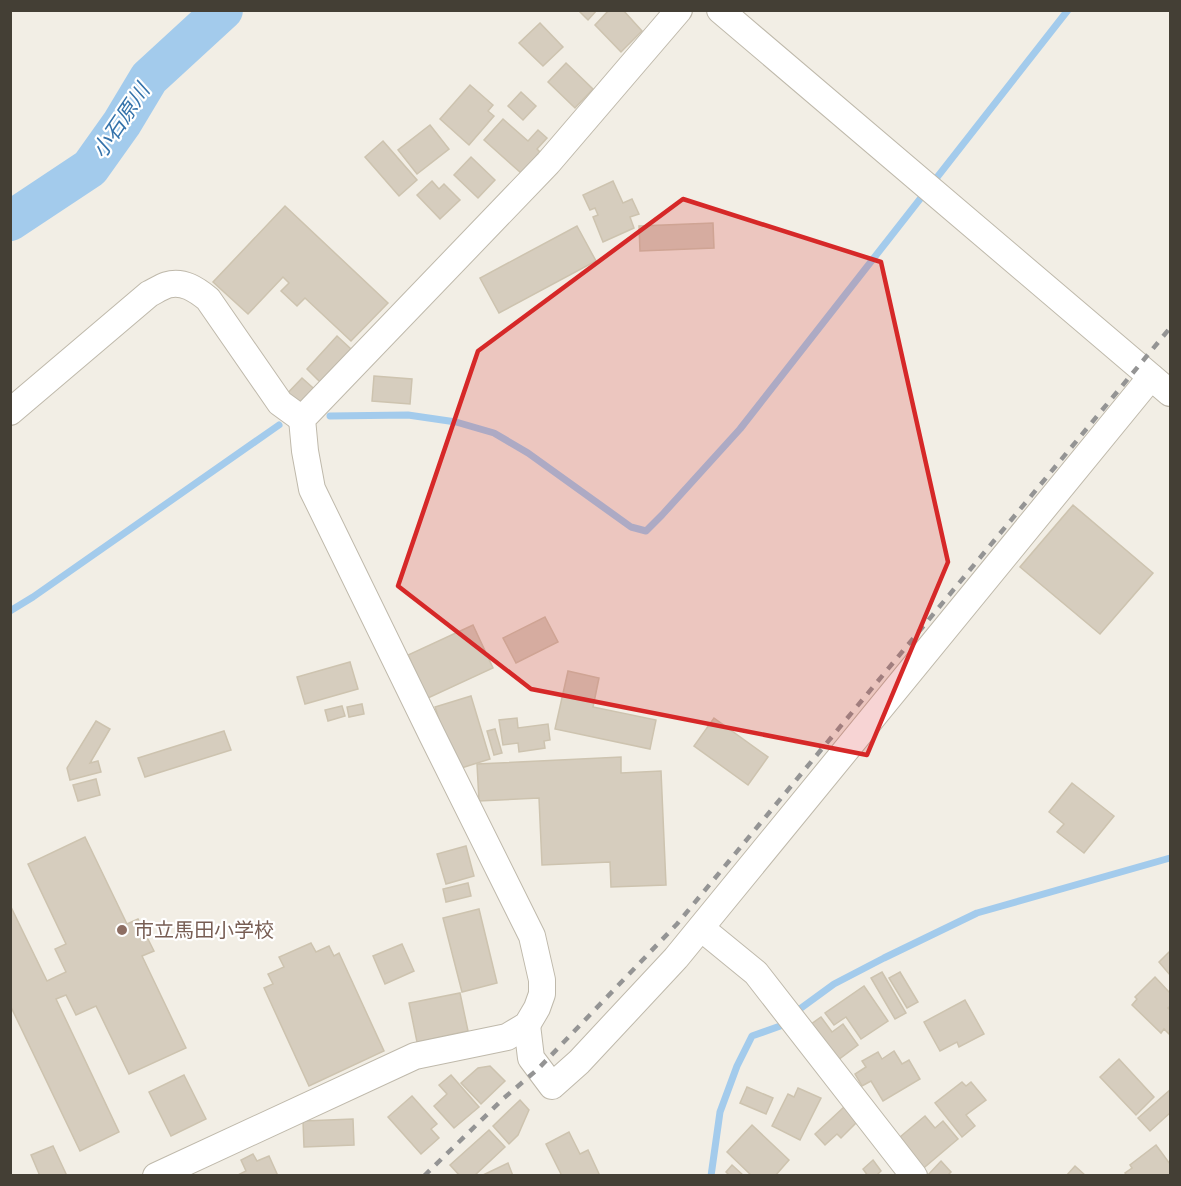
<svg xmlns="http://www.w3.org/2000/svg" width="1181" height="1186" viewBox="0 0 1181 1186" font-family="Raleway,'Noto Sans JP',sans-serif">
<style>
.lines{fill:none;stroke-linecap:round;stroke-linejoin:round}
.stream{stroke:#a3cbec;stroke-width:7}
.river{stroke:#a3cbec;stroke-width:40}
.building{fill:#d6cdbe;stroke:#cdc3af;stroke-width:1.5}
.minor-casing{stroke:#bfb9ab;stroke-width:28}
.minor{stroke:#fff;stroke-width:26}
.rail{stroke:#949494;stroke-width:4.5;stroke-dasharray:8 8;stroke-linecap:butt}
.marked{fill:#d62828;fill-opacity:0.2;stroke:#d62828;stroke-width:4.5;stroke-linejoin:round}
.education-dot{fill:#8d6e63;stroke:#fff;stroke-width:2}
.labels{text-anchor:middle;stroke-width:4.5;stroke-linejoin:round;paint-order:stroke}
.education-label{font-size:20px;fill:#785e54;stroke:#fff;text-anchor:start}
.water-label{font-size:21px;font-style:italic;fill:#3472aa;stroke:#fff}
</style>
<rect width="100%" height="100%" fill="#f2eee5"/>
<g class="lines">
<g class="stream">
<polyline points="330,416 408,415 456,422 494,433 528,453 631,527 646,531 662,515 740,429 1068,10"/>
<polyline points="10,611 33,597 279,425"/>
<polyline points="711,1176 720,1112 737,1066 752,1036 783,1025 797,1011 834,984 884,958 977,913 1170,858"/>
</g>
<polyline class="river" points="10,221 90,168 122,123 149,78 223,10"/>
</g>
<g class="building">
<polygon points="578,10 597,10 588,20"/>
<polygon points="609,10 623,10 642,31 621,52 595,25"/>
<polygon points="540,23 563,47 543,66 519,43"/>
<polygon points="566,63 593,89 575,108 548,82"/>
<polygon points="470,85 493,105 488,111 494,116 469,145 440,119"/>
<polygon points="521,92 536,106 523,120 508,106"/>
<polygon points="503,119 528,141 538,130 547,138 537,149 540,152 521,173 484,140"/>
<polygon points="430,125 449,149 417,174 398,150"/>
<polygon points="383,141 417,180 399,196 365,157"/>
<polygon points="471,157 495,180 478,198 454,175"/>
<polygon points="432,181 439,189 444,184 460,200 440,219 417,195"/>
<polygon points="613,181 623,203 632,199 639,214 630,217 634,228 603,242 593,217 598,215 595,208 590,210 583,195"/>
<polygon points="285,206 388,303 351,341 305,298 297,306 281,291 289,283 283,277 248,314 213,282"/>
<polygon points="713,223 714,248 640,251 639,226"/>
<polygon points="577,226 596,261 499,313 480,278"/>
<polygon points="337,336 351,349 320,382 307,369"/>
<polygon points="374,376 412,379 410,404 372,401"/>
<polygon points="302,378 321,395 301,416 282,399"/>
<polygon points="1073,505 1153,573 1100,634 1020,567"/>
<polygon points="545,617 558,642 516,663 503,638"/>
<polygon points="473,625 493,668 428,698 408,655"/>
<polygon points="350,662 358,689 305,704 297,677"/>
<polygon points="568,671 599,678 593,707 656,720 650,749 555,729"/>
<polygon points="471,696 490,759 455,770 435,707"/>
<polygon points="362,704 364,714 349,717 347,707"/>
<polygon points="342,706 345,716 328,721 325,710"/>
<polygon points="517,718 518,728 548,724 550,740 544,741 545,748 519,752 518,743 503,745 499,720"/>
<polygon points="714,718 768,757 748,785 694,746"/>
<polygon points="96,721 110,729 90,763 98,761 101,772 70,780 67,768"/>
<polygon points="495,729 502,753 494,755 487,731"/>
<polygon points="224,731 231,750 145,777 138,758"/>
<polygon points="621,757 621,773 661,771 666,885 611,887 610,862 542,865 539,798 479,801 477,764"/>
<polygon points="96,779 100,795 78,801 73,785"/>
<polygon points="1072,783 1114,816 1084,853 1057,832 1064,824 1049,812"/>
<polygon points="85,837 127,924 138,919 154,951 142,956 186,1048 129,1074 96,1006 76,1015 66,995 56,999 119,1132 80,1151 10,1005 10,905 47,981 66,972 55,949 66,944 28,864"/>
<polygon points="466,846 474,876 446,884 437,854"/>
<polygon points="468,883 471,896 446,902 443,889"/>
<polygon points="479,909 497,983 462,992 443,918"/>
<polygon points="311,943 316,952 329,946 334,956 339,953 384,1051 309,1086 264,988 273,984 268,974 284,967 279,957"/>
<polygon points="402,944 414,971 385,984 373,956"/>
<polygon points="1170,951 1170,975 1159,962"/>
<polygon points="882,972 906,1013 895,1019 871,978"/>
<polygon points="900,972 918,1002 907,1008 889,978"/>
<polygon points="1155,977 1170,993 1170,1006 1168,1008 1170,1010 1170,1035 1164,1029 1161,1033 1132,1005 1137,999 1135,997"/>
<polygon points="864,986 888,1021 861,1039 846,1017 834,1025 825,1013"/>
<polygon points="460,993 468,1031 417,1042 409,1003"/>
<polygon points="965,1000 984,1034 959,1047 957,1042 940,1051 924,1022"/>
<polygon points="821,1017 832,1032 843,1024 858,1045 834,1063 807,1027"/>
<polygon points="894,1051 902,1064 909,1060 920,1079 883,1101 871,1081 862,1086 855,1074 866,1067 862,1061 878,1052 882,1059"/>
<polygon points="1119,1059 1154,1097 1136,1115 1100,1077"/>
<polygon points="490,1066 505,1081 481,1104 461,1083 478,1068"/>
<polygon points="184,1075 206,1119 171,1136 149,1092"/>
<polygon points="451,1075 479,1107 454,1128 434,1106 447,1094 439,1085"/>
<polygon points="962,1082 966,1086 971,1082 986,1100 966,1115 975,1126 962,1137 935,1103"/>
<polygon points="747,1087 773,1098 766,1114 740,1103"/>
<polygon points="798,1088 821,1098 800,1140 772,1126 788,1094 794,1097"/>
<polygon points="1170,1090 1170,1113 1150,1131 1138,1118"/>
<polygon points="412,1096 437,1124 431,1129 439,1138 421,1154 388,1117"/>
<polygon points="520,1100 529,1110 518,1135 509,1144 493,1126"/>
<polygon points="845,1106 858,1121 841,1138 837,1134 825,1145 815,1134"/>
<polygon points="925,1116 935,1128 943,1121 958,1139 919,1172 894,1142"/>
<polygon points="353,1119 354,1145 304,1147 303,1121"/>
<polygon points="752,1125 789,1160 775,1176 752,1176 727,1152"/>
<polygon points="489,1130 505,1147 474,1176 460,1176 450,1165"/>
<polygon points="569,1132 580,1154 588,1150 600,1176 562,1176 546,1144"/>
<polygon points="1156,1145 1170,1164 1170,1174 1168,1176 1127,1176 1125,1173 1132,1168 1130,1165"/>
<polygon points="53,1146 67,1176 40,1176 31,1155"/>
<polygon points="253,1154 257,1161 269,1156 278,1176 236,1176 246,1171 241,1160"/>
<polygon points="873,1160 881,1171 876,1176 868,1176 863,1169"/>
<polygon points="941,1161 951,1172 949,1174 950,1176 927,1176"/>
<polygon points="508,1163 513,1176 481,1176"/>
<polygon points="732,1165 744,1176 730,1176 726,1172"/>
<polygon points="1075,1166 1086,1176 1066,1176"/>
</g>
<g class="lines">
<g class="minor-casing">
<g id="minor">
<polyline points="720,10 1170,393"/>
<path d="M10,412L149,294C155,291 161,287 167,285C183,280 197,290 208,299L280,403L302,419"/>
<polyline points="701,928 756,973 914,1176"/>
<polyline points="527,1025 531,1058 552,1086 579,1062 676,958 1151,377"/>
<polyline points="156,1176 415,1056 507,1037 527,1025 537,1008 542,994 542,980 532,936 432,735 312,489 305,451 302,419 548,163 679,10"/>
</g>
</g>
<use href="#minor" class="minor"/>
<polyline class="rail" points="424,1176 504,1098 538,1069 677,924 1170,328"/>
</g>
<path class="marked" d="M683,199L881,262L948,562L867,755L531,689L398,586L478,351Z"/>
<circle class="education-dot" cx="122" cy="930" r="6"/>
<g class="labels">
<g class="education-label">
<text x="134" y="937">市立馬田小学校</text>
</g>
<g class="water-label">
<text transform="translate(121 121) rotate(-56)" y="7">小石原川</text>
</g>
</g>
<rect width="1181" height="1186" fill="none" stroke="#443f35" stroke-width="24"/>
</svg>
